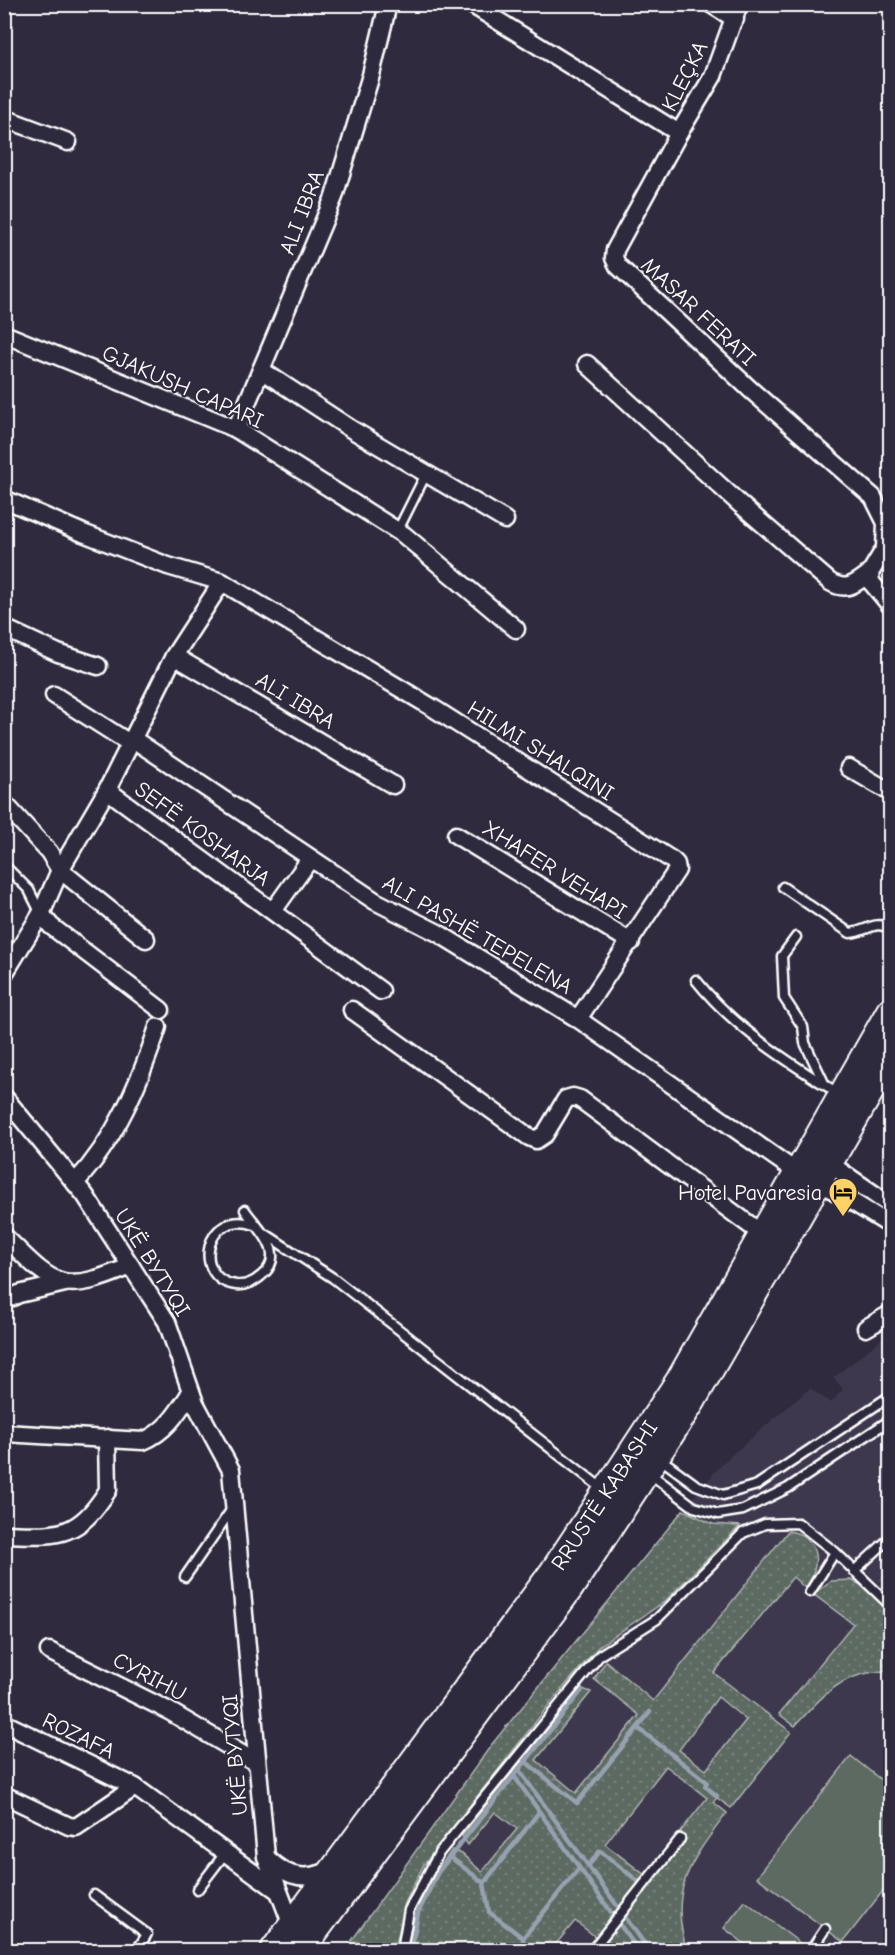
<svg xmlns="http://www.w3.org/2000/svg" width="895" height="1955" viewBox="0 0 895 1955" font-family="'Comic Neue',sans-serif">
<style>
.built{fill:#3e374d}
.industrial{fill:url(#industrial-furrows)}
.grass{fill:url(#grass-dots);stroke:#aeb5b0;stroke-width:1.5;fill-rule:evenodd}
.pitch{fill:#5c6b62;stroke:#aeb5b0;stroke-width:1.5}
.lines{fill:none;stroke-linecap:round;stroke-linejoin:round}
.stream{stroke:#97a1b0;stroke-width:4.5}
.service-casing{stroke:#fff;stroke-width:13}
.minor-casing{stroke:#fff;stroke-width:21}
.primary-casing{stroke:#fff;stroke-width:30}
.service{stroke:#2f2a3d;stroke-width:8}
.minor{stroke:#2f2a3d;stroke-width:16}
.primary{stroke:#2f2a3d;stroke-width:26}
.labels{text-anchor:middle;stroke-width:4.5;stroke-linejoin:round;paint-order:stroke}
.street-label{font-size:22px;fill:#fff;stroke:#2f2a3d}
.poi-label{font-size:22px;fill:#fff;stroke:#2f2a3d;text-anchor:end}
</style>
<defs>
<pattern id="industrial-furrows" width="10" height="10" patternUnits="userSpaceOnUse" patternTransform="scale(1.5)"><rect width="10" height="10" fill="#3e374d"/><path d="M-1 1l2-2M0 10L10 0M9 11l2-2" fill="none" stroke="#514b5f"/></pattern>
<pattern id="grass-dots" width="8" height="8" patternUnits="userSpaceOnUse" patternTransform="scale(1.5)"><rect width="8" height="8" fill="#5c6b62"/><path d="M2 2h.1M6 6h.1" fill="none" stroke="#74817a" stroke-width="1.8" stroke-linecap="round"/></pattern>
</defs>
<rect width="100%" height="100%" fill="#2f2a3d"/>
<filter id="ink" filterUnits="userSpaceOnUse"><feTurbulence type="fractalNoise" baseFrequency=".0167" numOctaves="2"/><feDisplacementMap in="SourceGraphic" scale="12" xChannelSelector="R" yChannelSelector="G"/><feConvolveMatrix kernelMatrix="1 2 1 2 8 2 1 2 1" color-interpolation-filters="sRGB"/></filter>
<g filter="url(#ink)">
<polygon class="built" points="890,1332 890,1950 345,1950 492,1744 722,1463 810,1388 831,1403 843,1389 833,1378"/>
<polygon class="industrial" points="890,1552 890,1599 879,1580 882,1561"/>
<g class="grass">
<polygon points="683,1510 713,1524 740,1526 664,1602 598,1647 548,1706 423,1866 405,1903 395,1950 345,1950 492,1744"/>
<path d="M788,1531C820,1535 822,1567 805,1588L793,1577L714,1673L791,1732L731,1808L717,1798L713,1802L727,1813C692,1859 667,1890 687,1950H595L682,1841L677,1836L707,1798L666,1766L605,1844L646,1876L597,1938L575,1921L551,1950H409C411,1912 429,1880 452,1850L462,1854L482,1872L517,1829L495,1812L468,1845L462,1836L580,1688L591,1692L536,1760L576,1793L639,1715L594,1679L606,1661L653,1701ZM718,1697L746,1720L706,1770L679,1750Z"/>
<path d="M851,1580L861,1585L890,1612V1671C843,1671 825,1693 795,1726L779,1714L853,1624L813,1594L831,1581Z"/>
</g>
<g class="pitch">
<polygon points="851,1756 890,1787 890,1882 843,1942 757,1877"/>
<polygon points="745,1901 800,1943 794,1950 753,1950 724,1928"/>
</g>
<g class="lines">
<g class="stream">
<polyline points="638,1728 707,1782 705,1786 717,1796"/>
<polyline points="526,1762 577,1803 650,1712"/>
<polyline points="519,1770 649,1950"/>
<polyline points="514,1776 638,1950"/>
<polyline points="450,1857 484,1883 489,1912 523,1938 524,1950"/>
<polyline points="588,1866 600,1851 643,1885"/>
<polyline points="484,1883 539,1812"/>
<polyline points="523,1938 579,1868"/>
<polyline points="411,1950 418,1913 438,1872 582,1690"/>
</g>
<g class="service-casing">
<g id="service">
<polyline points="397,532 426,474"/>
<polyline points="4,865 29,890 41,914"/>
<path d="M783,887L850,933C866,932 876,919 890,929"/>
<polyline points="796,937 782,956 784,998 803,1027 805,1043 824,1083"/>
<path d="M696,980C734,1028 789,1063 841,1095"/>
<path d="M245,1210C257,1228 289,1254 261,1276C254,1282 247,1286 236,1285C192,1280 203,1208 255,1225"/>
<polyline points="267,1235 333,1278 604,1490"/>
<polyline points="658,1457 696,1485 723,1495 757,1485 890,1396"/>
<polyline points="648,1472 694,1507 718,1514 743,1510 788,1488 890,1420"/>
<polyline points="854,1571 890,1538"/>
<polyline points="185,1577 232,1509"/>
<polyline points="810,1592 835,1552"/>
<polyline points="197,1890 226,1852"/>
<polyline points="94,1895 147,1934 137,1950"/>
<polyline points="402,1950 409,1910 439,1853 600,1655 657,1619 743,1533 765,1524 798,1523 835,1552 890,1605"/>
<polyline points="592,1950 680,1839"/>
<polyline points="811,1950 825,1929"/>
</g>
</g>
<g class="minor-casing">
<g id="minor">
<polyline points="471,4 679,133 615,250 614,258 618,266 752,391 873,497 886,523 885,548 870,573 871,582 890,605"/>
<polyline points="711,4 735,19"/>
<polyline points="4,118 68,142"/>
<polyline points="679,133 713,76 739,4"/>
<polyline points="4,334 236,429 404,535 516,629"/>
<path d="M587,364L741,505L830,582C847,592 855,584 870,573"/>
<polyline points="261,370 351,429 505,520"/>
<polyline points="236,429 334,197 371,75 388,4"/>
<polyline points="4,499 83,533 168,566 222,582 433,708 672,860 676,864 677,870 578,1019"/>
<polyline points="4,628 58,653 98,666"/>
<polyline points="174,656 393,785"/>
<polyline points="54,695 131,744"/>
<polyline points="133,739 375,901 438,933 578,1019 798,1173"/>
<polyline points="849,768 890,792"/>
<polyline points="107,790 381,991"/>
<polyline points="4,803 49,852 60,870 146,939"/>
<polyline points="456,835 631,942"/>
<polyline points="273,911 310,859"/>
<polyline points="41,914 51,926 161,1010"/>
<polyline points="4,974 41,914 60,870 107,790 174,656 222,582"/>
<polyline points="352,1010 529,1137 536,1140 545,1134 566,1099 573,1097 580,1099 762,1234"/>
<polyline points="4,1097 85,1195 167,1322 195,1403 231,1470 266,1857 294,1931"/>
<polyline points="830,1164 890,1205"/>
<polyline points="820,1182 890,1225"/>
<path d="M75,1183C116,1139 139,1084 158,1027"/>
<path d="M4,1236C55,1286 60,1296 131,1266"/>
<polyline points="4,1301 19,1294 65,1283"/>
<polyline points="866,1328 890,1314"/>
<path d="M4,1433L143,1441C166,1432 178,1412 191,1392"/>
<path d="M4,1534C58,1536 77,1539 108,1490L107,1438"/>
<polyline points="49,1651 169,1711 257,1763"/>
<polyline points="4,1723 135,1787 277,1890"/>
<polyline points="4,1795 69,1826 76,1827 135,1787"/>
<path d="M268,1859C289,1879 307,1881 333,1869"/>
</g>
</g>
<g class="primary-casing">
<g id="primary">
<path id="s1" d="M274,1950L553,1572L679,1381L890,1011"/>
<polyline points="301,1950 570,1588 691,1403 890,1057"/>
</g>
</g>
<use href="#service" class="service"/>
<use href="#minor" class="minor"/>
<use href="#primary" class="primary"/>
</g>
</g>
<defs>
<g id="hotel-pin" transform="scale(1.5)"><path d="M0 17L-7.5 6A9.5 9.5 0 1 1 7.5 6Z" fill="#ffd166" stroke="#2f2a3d"/><path d="M-6-4.5h1.5V1H6V5H4.5V3h-9V5H-6ZM-4 0a1.8 1.8 0 1 1 3.6 0ZM.5 0V-2.5h3Q6-2.5 6 0Z" fill="#111"/></g>
</defs>
<g fill-rule="evenodd">
<use href="#hotel-pin" x="843" y="1192"/>
</g>
<g class="labels">
<g class="street-label">
<text transform="translate(684 76) rotate(-63)" y="8">KLEÇKA</text>
<text transform="translate(301 212) rotate(-69)" y="8">ALI IBRA</text>
<text transform="translate(699 311) rotate(43)" y="8">MASAR FERATI</text>
<text transform="translate(183 386) rotate(24)" y="8">GJAKUSH CAPARI</text>
<text transform="translate(296 700) rotate(31)" y="8">ALI IBRA</text>
<text transform="translate(541 750) rotate(32)" y="8">HILMI SHALQINI</text>
<text transform="translate(203 833) rotate(36)" y="8">SEFË KOSHARJA</text>
<text transform="translate(555 869) rotate(32)" y="8">XHAFER VEHAPI</text>
<text transform="translate(478 934) rotate(30)" y="8">ALI PASHË TEPELENA</text>
<text transform="translate(153 1262) rotate(58)" y="8">UKË BYTYQI</text>
<text dy="8" stroke="none"><textPath href="#s1" startOffset="562">RRUSTË KABASHI</textPath></text>
<text transform="translate(150 1676) rotate(28)" y="8">CYRIHU</text>
<text transform="translate(79 1735) rotate(26)" y="8">ROZAFA</text>
<text transform="translate(234 1755) rotate(-95)" y="8">UKË BYTYQI</text>
</g>
<g class="poi-label">
<text x="822" y="1200">Hotel Pavaresia</text>
</g>
</g>
<rect width="895" height="1955" fill="none" stroke="#2f2a3d" stroke-width="24"/>
<rect x="12" y="12" width="871" height="1931" fill="none" stroke="#fff" stroke-width="2" filter="url(#ink)"/>
</svg>
